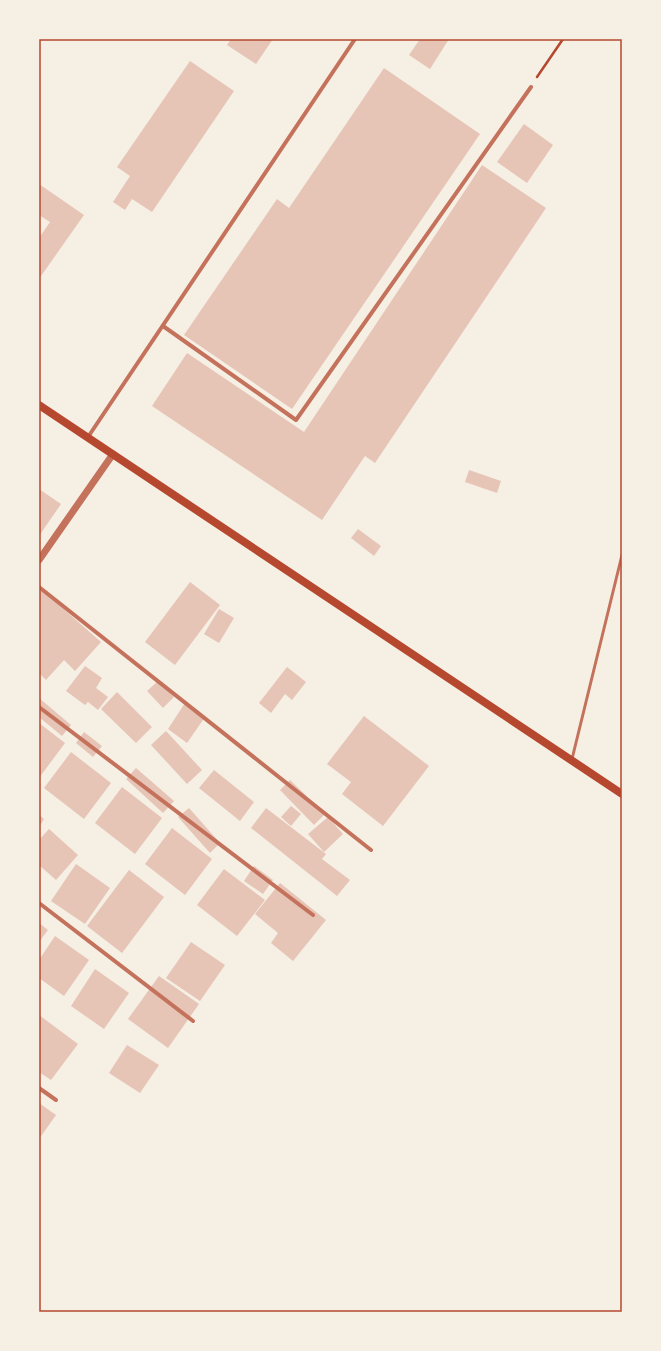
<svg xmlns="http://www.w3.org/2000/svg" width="661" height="1351" viewBox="0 0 661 1351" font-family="Rubik,sans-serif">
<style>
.building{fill:#e6c5b7}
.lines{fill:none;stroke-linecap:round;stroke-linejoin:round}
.path{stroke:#b5482f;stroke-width:2.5}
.service{stroke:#c5725c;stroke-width:3}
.minor{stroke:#c5725c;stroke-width:4}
.tertiary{stroke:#c5725c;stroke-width:7}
.secondary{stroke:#b5482f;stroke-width:8}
.neatline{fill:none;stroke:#b5482f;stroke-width:1.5}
</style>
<rect width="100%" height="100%" fill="#f6efe4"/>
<g class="building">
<polygon points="231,39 273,39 256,64 227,45"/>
<polygon points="420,39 449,39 430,69 409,55"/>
<polygon points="190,61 234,91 152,212 132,199 125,210 113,202 130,176 117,167"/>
<polygon points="384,68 480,134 292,409 184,335 277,199 289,208"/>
<polygon points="524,124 553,145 527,183 497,162"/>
<polygon points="482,165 546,208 375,463 365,456 322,520 152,406 187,353 304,432"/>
<polygon points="39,184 84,215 41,276 39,275 39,238 50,222 39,215"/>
<polygon points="469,470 501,481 497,493 465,482"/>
<polygon points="39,489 61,504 39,536"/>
<polygon points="358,529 381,546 374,556 351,538"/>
<polygon points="190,582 220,605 175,665 145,642"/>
<polygon points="42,590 101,642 75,671 64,660 46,680 39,673 39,593"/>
<polygon points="219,609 234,618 219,643 204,634"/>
<polygon points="85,666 102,678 96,688 108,697 98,710 88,702 85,705 66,691"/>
<polygon points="287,667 306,682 292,700 285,694 271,713 259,703"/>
<polygon points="159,680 174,697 163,708 147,691"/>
<polygon points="117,692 152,727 136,743 101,709"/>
<polygon points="39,698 71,725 62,736 39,717"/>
<polygon points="185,703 205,717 187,743 168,729"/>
<polygon points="364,716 429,766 383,826 342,794 351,782 327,764"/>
<polygon points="39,723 65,743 39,778"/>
<polygon points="166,731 202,770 187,784 151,745"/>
<polygon points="84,732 102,746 93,757 76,743"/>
<polygon points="71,752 111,783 84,819 44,788"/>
<polygon points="136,768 174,801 163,813 126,779"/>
<polygon points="214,770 254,802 240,821 199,788"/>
<polygon points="290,780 325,814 314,825 280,790"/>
<polygon points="122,787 162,818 135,854 95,823"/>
<polygon points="291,806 301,814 291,826 281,817"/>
<polygon points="189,808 220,843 210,853 178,817"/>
<polygon points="266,808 326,854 322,859 350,880 337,896 251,828"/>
<polygon points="39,815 44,819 39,827"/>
<polygon points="328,817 343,834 324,852 308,834"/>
<polygon points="172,828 212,859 185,895 145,864"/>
<polygon points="49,829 78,855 56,880 39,865 39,840"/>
<polygon points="76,864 110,888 85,924 51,901"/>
<polygon points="254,866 273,880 263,894 244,881"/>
<polygon points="224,869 265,900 237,936 197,905"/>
<polygon points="129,870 164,897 122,953 87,926"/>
<polygon points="280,883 326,920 293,961 271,943 278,933 255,914"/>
<polygon points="39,923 48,930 39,942"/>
<polygon points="55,936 89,960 64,996 39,978 39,960"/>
<polygon points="191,942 225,965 200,1001 166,978"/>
<polygon points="95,969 129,993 104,1029 71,1006"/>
<polygon points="159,976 199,1004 168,1048 128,1019"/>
<polygon points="39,1015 78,1044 51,1080 39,1072"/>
<polygon points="127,1045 159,1065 140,1093 109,1073"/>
<polygon points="39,1103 56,1115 39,1139"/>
</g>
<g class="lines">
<polyline class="path" points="537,77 563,39"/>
<polyline class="service" points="572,759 622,555"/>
<g class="minor">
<polyline points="163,326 296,420 531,87"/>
<polyline points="88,437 355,39"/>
<polyline points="39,587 371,850"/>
<polyline points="39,707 313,915"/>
<polyline points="39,903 193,1021"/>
<polyline points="39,1088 56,1100"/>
</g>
<polyline class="tertiary" points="39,560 113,454"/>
<polyline class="secondary" points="39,405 622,794"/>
</g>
<rect width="661" height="1351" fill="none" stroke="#f6efe4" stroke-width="80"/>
<rect x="40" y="40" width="581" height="1271" class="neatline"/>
</svg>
